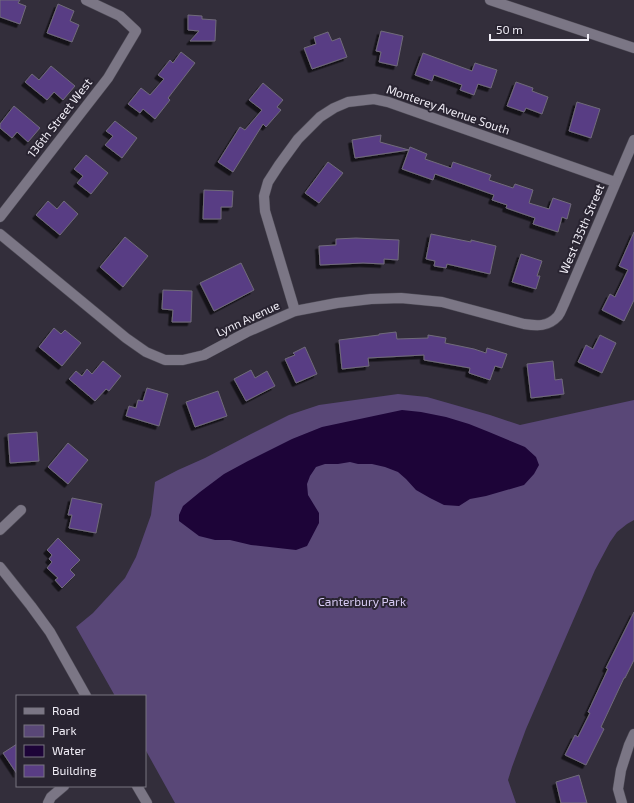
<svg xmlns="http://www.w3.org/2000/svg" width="634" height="803" viewBox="0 0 634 803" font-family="'Exo 2',sans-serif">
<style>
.green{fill:#594777}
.water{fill:#1d0438}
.building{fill:#593d84;stroke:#706b7a;filter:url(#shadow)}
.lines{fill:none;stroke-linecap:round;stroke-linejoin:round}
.minor-casing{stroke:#4d4a55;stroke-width:11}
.tertiary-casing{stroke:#4d4a55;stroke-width:11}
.secondary-casing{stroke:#4d4a55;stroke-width:11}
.minor{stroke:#7b7685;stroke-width:10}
.tertiary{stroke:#7b7685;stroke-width:10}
.secondary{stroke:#7b7685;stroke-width:10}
.labels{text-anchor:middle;stroke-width:4;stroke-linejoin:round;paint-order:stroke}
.street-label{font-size:12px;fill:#f0edf6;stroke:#292431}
.park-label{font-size:12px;fill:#d8cbf4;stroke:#292431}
</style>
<defs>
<filter id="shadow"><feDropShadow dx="-3.5" dy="3.5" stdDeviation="0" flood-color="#0009"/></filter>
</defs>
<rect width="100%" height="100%" fill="#332e3b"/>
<polygon class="green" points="398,394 427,397 490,415 520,425 634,400 634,520 627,524 617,532 610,542 595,570 526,729 512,767 508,780 516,803 175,803 145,749 145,696 115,696 76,627 93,613 125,578 136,557 151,515 155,482 178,470 205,458 251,434 289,415 319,405"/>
<polygon class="water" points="402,410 421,412 446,417 469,424 489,432 525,447 536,457 539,465 534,474 524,485 486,496 470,499 459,506 444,505 430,498 416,490 406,479 398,472 385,467 372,464 358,464 350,462 338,464 325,464 316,467 310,476 307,484 308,495 319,513 319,523 307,546 296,550 251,545 230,540 215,540 199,536 179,521 179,515 183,506 200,492 224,474 248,461 292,439 322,427"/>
<g class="building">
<polygon points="0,0 20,0 18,3 26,6 20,24 0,17"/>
<polygon points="58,4 74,11 70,21 79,25 72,42 47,33"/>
<polygon points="188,15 202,16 202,19 216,20 215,41 190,41 199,31 188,30"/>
<polygon points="381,31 403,36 397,66 379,62 381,52 376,51"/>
<polygon points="328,32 332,41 340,38 347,57 312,69 304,48 316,44 314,37"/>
<polygon points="181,52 195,63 168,98 170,100 155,119 143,109 140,113 128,104 141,88 150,95 164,79 158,75 170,60 173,63"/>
<polygon points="423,53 472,71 475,63 497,70 491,88 478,84 474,95 460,90 462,85 434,75 432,81 415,75"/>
<polygon points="51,66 75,86 63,100 54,92 47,100 25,82 32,74 39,80"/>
<polygon points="516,82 533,88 532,91 548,97 542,114 526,108 524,112 507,106"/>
<polygon points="263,83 283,100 277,107 281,110 266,127 263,124 233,172 218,162 240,127 245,130 262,110 249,100"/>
<polygon points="577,102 600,109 591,138 569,131"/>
<polygon points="14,106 40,128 28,142 17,132 12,138 0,128 0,124"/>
<polygon points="115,121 137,138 122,158 105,145 113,136 106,131"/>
<polygon points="381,135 380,142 409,150 355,158 352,140"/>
<polygon points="410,147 427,154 425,159 451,168 453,162 491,175 489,180 513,188 515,184 533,190 529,203 549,209 553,198 571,204 567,219 562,217 558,232 533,224 535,218 506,208 507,205 492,200 494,195 435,174 433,180 402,169"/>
<polygon points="86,155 108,173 91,194 77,183 83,176 74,169"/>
<polygon points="328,162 343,173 319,203 305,193"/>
<polygon points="204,190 233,191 232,207 221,207 221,219 203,219"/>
<polygon points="48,201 57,209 64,201 78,214 60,235 36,215"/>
<polygon points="634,232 634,300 624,321 602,310 610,294 615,297 628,270 619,266"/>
<polygon points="431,234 471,242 471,240 496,246 490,274 447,264 446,268 434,266 435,261 426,259"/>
<polygon points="125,237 148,256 123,287 100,267"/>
<polygon points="356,238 399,240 398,260 384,259 384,264 363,263 320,265 319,246 336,245 336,239"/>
<polygon points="521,254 542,261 537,276 540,276 536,289 512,282"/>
<polygon points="241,263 254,290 214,311 200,283"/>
<polygon points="163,290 192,291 191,322 172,322 173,310 162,309"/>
<polygon points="54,328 61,334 65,330 81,343 62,366 39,347"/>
<polygon points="396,332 397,339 428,338 428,335 446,338 445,343 474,349 486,353 487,348 507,354 502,368 495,366 490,380 469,373 470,368 424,360 424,355 368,358 369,366 342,369 339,340 379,335 379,334"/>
<polygon points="600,335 616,343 602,373 578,362 586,345 593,349"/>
<polygon points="305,347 317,374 296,383 285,359 295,355 293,353"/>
<polygon points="103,361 121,376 109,391 106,389 95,401 69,379 76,371 82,376 87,369 92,374"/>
<polygon points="553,361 555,380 562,379 564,394 531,398 527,364"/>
<polygon points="251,370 255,378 267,371 275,386 246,401 234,379"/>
<polygon points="147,388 168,394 159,426 126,416 129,406 136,408 138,400 143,401"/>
<polygon points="218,391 227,416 195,427 186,402"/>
<polygon points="37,432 39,461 10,463 8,434"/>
<polygon points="68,443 88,460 68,484 48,467"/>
<polygon points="72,498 102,504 96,533 69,528 72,515 68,515"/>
<polygon points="58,538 80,560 70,570 75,575 62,588 55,580 58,578 47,568 52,562 49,559 52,555 47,550"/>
<polygon points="634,612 634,660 625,678 624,678 601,727 604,729 586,765 565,755 575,735 578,737 590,713 588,712 608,669 606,668"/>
<polygon points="17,744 17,774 3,753"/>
<polygon points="579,775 587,803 561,803 556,782"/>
</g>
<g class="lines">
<g class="minor-casing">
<g id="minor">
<polyline points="0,217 108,78 136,31 120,16 86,0"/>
<path d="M0,234L126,338L146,352L165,360H183L204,355L247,332L295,311L337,303L371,299L401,298L442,302L524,324C537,326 548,327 558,316C561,312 562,308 564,304L634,140"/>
<polyline points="295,311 265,211 264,196 268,182 279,165 298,139 320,117 334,108 348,102 374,99 388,102 615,182"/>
<polyline points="0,530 21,510"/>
<polyline points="48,803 51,797 64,786"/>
<polyline points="622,803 618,789 621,770 629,745 634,734"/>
</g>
</g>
<g class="tertiary-casing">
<g id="tertiary">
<polyline points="0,567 31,606 50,632 86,696"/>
<polyline points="137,786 147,803"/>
</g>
</g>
<g class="secondary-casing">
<polyline id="secondary" points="490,0 634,48"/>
</g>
<use href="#minor" class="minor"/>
<use href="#tertiary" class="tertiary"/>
<use href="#secondary" class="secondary"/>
</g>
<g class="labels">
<g class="street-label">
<text transform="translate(448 110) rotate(19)" y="4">Monterey Avenue South</text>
<text transform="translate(60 118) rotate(-52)" y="4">136th Street West</text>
<text transform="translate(582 229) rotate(-67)" y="4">West 135th Street</text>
<text transform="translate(248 319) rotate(-25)" y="4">Lynn Avenue</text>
</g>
<g class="park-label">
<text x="362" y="606">Canterbury Park</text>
</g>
</g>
<rect x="16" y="695" width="130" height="92" fill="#292431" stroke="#797480"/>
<rect x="24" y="708" width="20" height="6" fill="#7b7685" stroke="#797480"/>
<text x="52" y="715" font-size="12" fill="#f0edf6">Road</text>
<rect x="24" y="725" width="20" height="12" fill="#594777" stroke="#797480"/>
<text x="52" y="735" font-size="12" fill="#f0edf6">Park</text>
<rect x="24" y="745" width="20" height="12" fill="#1d0438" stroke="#797480"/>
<text x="52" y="755" font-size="12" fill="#f0edf6">Water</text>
<rect x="24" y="765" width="20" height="12" fill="#593d84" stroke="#797480"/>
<text x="52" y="775" font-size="12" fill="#f0edf6">Building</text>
<path d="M490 34v6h98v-6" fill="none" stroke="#f0edf6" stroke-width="2"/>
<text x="496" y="34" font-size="12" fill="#f0edf6" stroke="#292431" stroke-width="3" paint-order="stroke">50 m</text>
</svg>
